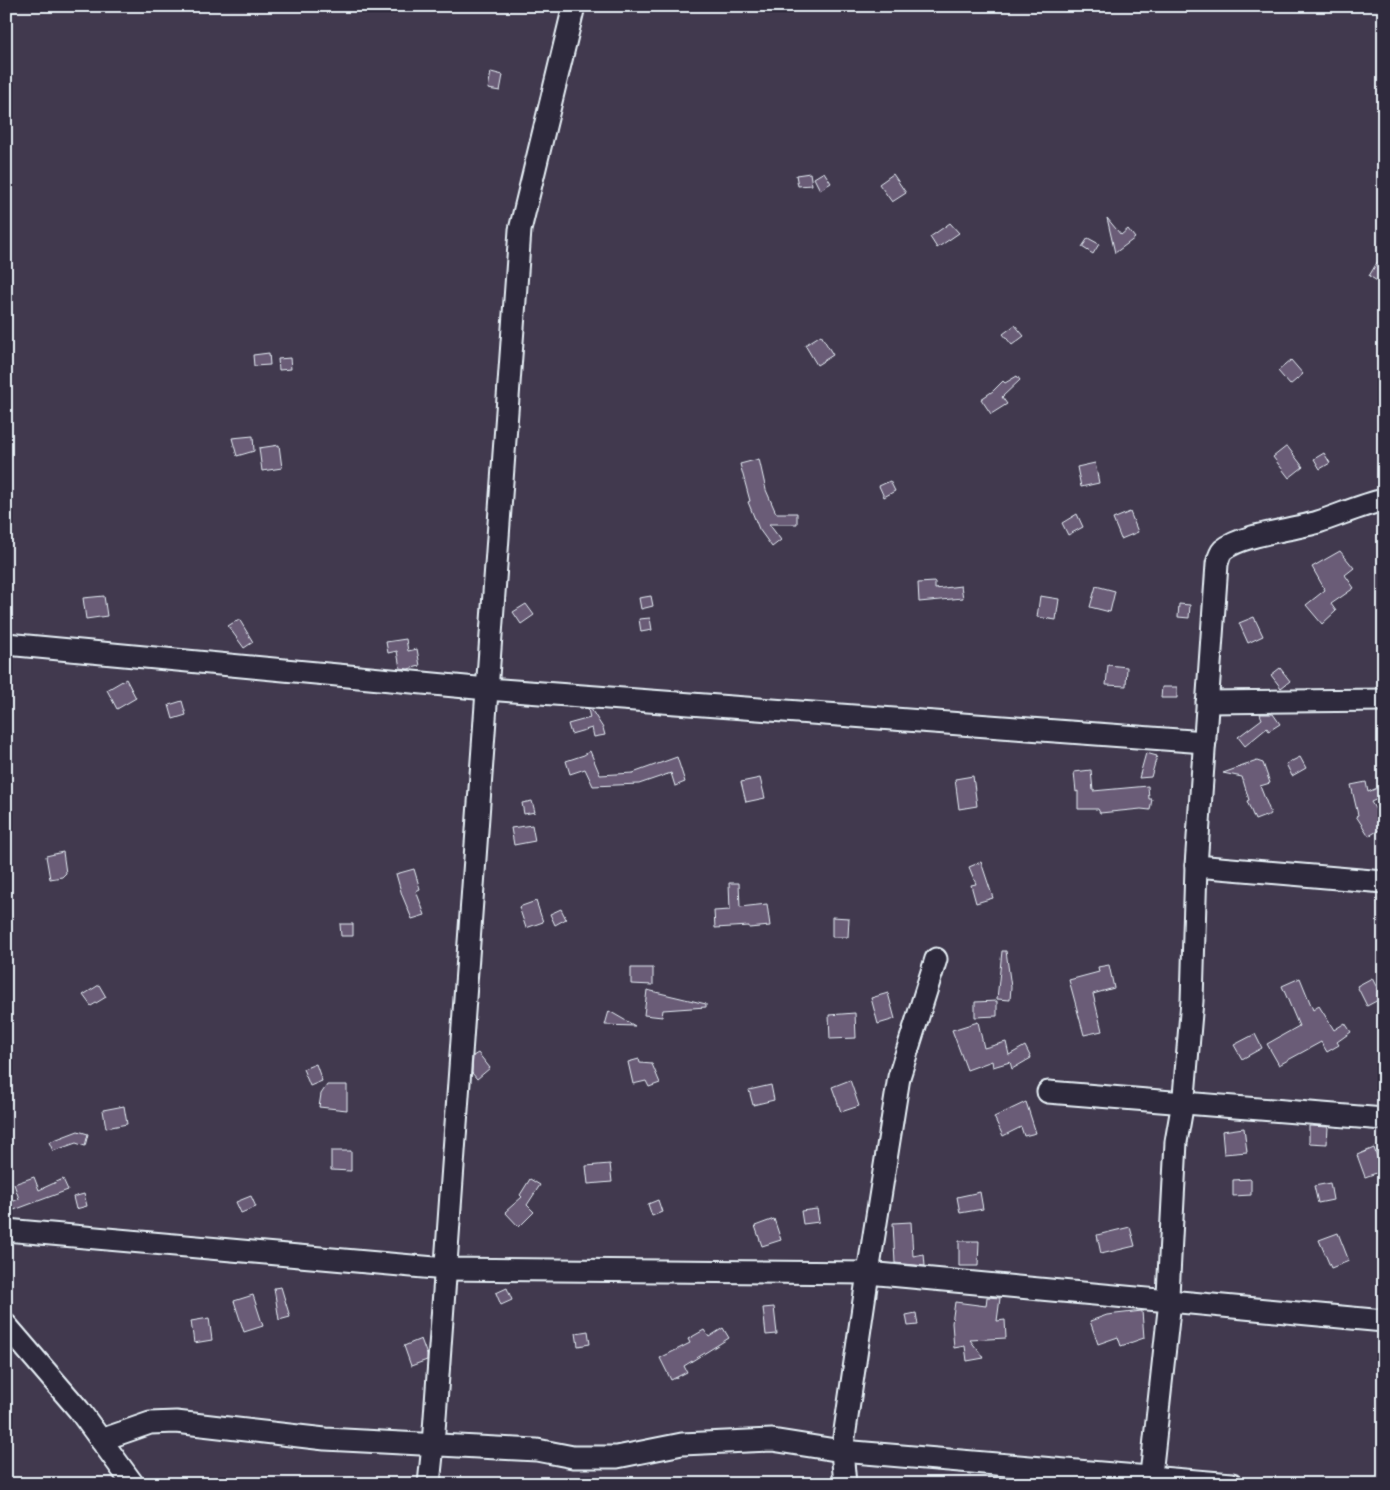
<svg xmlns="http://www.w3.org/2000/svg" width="1390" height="1490" viewBox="0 0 1390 1490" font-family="Dekko,sans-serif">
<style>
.building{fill:#6a5b77;stroke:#e8f1f8}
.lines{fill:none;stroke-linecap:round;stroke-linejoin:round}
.minor-casing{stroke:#e8f1f8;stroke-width:25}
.minor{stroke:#2f2a3d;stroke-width:21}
</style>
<rect width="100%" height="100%" fill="#41394e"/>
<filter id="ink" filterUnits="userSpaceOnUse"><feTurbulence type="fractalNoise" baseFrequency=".02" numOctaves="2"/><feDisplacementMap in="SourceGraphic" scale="10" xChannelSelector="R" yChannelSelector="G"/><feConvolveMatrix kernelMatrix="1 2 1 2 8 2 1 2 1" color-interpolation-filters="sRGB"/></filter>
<g filter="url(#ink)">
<g class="building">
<polygon points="491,72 503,75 500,91 488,89"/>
<polygon points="824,172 831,183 820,190 814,178"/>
<polygon points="810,173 812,185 798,186 796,175"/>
<polygon points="893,174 906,193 892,202 879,184"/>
<polygon points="1107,218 1121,235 1128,229 1135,238 1115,253"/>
<polygon points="950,223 959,233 937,248 930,237"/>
<polygon points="1088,238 1099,244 1093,254 1082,247"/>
<polygon points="1384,251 1384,285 1369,276"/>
<polygon points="1015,325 1024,336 1012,345 1003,334"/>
<polygon points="821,335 833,355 817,365 805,345"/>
<polygon points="269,353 270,365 254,366 253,355"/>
<polygon points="290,358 291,369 279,370 278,359"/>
<polygon points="1291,360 1303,374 1290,385 1278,371"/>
<polygon points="1017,376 1020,380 1002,397 1007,404 991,414 981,399 993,391 1003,381 1005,383"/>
<polygon points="253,436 254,451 237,456 232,438"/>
<polygon points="279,445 282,468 262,471 259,448"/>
<polygon points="1287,446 1303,467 1289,478 1273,457"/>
<polygon points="1324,453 1330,463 1320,469 1314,459"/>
<polygon points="759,459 766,490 776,513 797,513 797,524 769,524 781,540 772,547 759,529 748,502 750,501 740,464"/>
<polygon points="1095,463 1099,483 1081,487 1077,467"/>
<polygon points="890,481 895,491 884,497 879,486"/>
<polygon points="1130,512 1138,532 1121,539 1113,519"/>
<polygon points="1077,514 1083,527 1068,535 1062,523"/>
<polygon points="1340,551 1354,568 1345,575 1354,588 1331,604 1336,611 1322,624 1306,605 1325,590 1312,567"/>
<polygon points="935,582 935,589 961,586 963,598 919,602 918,583"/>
<polygon points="1096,586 1115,591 1110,612 1090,607"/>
<polygon points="104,596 107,616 86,619 83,598"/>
<polygon points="651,596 653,606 641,609 639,598"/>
<polygon points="1040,596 1059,599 1056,620 1037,617"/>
<polygon points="526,604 534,615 521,624 513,612"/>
<polygon points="1179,604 1190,605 1189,618 1178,617"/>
<polygon points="1254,617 1263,636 1248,643 1239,623"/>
<polygon points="650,618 652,630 641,632 639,619"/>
<polygon points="239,619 253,642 244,648 228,626"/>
<polygon points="406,639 408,651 417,649 420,666 408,669 400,668 397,651 388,653 386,642"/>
<polygon points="1108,665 1127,667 1126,686 1106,685"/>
<polygon points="1280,668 1290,681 1281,688 1271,675"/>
<polygon points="126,679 136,698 117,709 107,690"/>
<polygon points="1162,687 1177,687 1177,698 1161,698"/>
<polygon points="182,701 186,715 173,719 169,705"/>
<polygon points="588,709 591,709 603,728 605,735 594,737 592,728 571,734 568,724 590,718"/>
<polygon points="1260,714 1273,714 1280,724 1269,731 1267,728 1245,746 1238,737 1262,719"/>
<polygon points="590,751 600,775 633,773 677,757 685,782 675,786 671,773 639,784 593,786 585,769 570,774 566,761 584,755"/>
<polygon points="1146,753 1157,756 1151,777 1139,778"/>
<polygon points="1300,757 1306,768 1292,776 1286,764"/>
<polygon points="1257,761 1263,763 1270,783 1260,786 1271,814 1255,820 1247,801 1249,800 1242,777 1223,773"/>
<polygon points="1091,770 1093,791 1148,786 1149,799 1152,799 1150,810 1141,809 1100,813 1098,809 1078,809 1078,791 1076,792 1074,772"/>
<polygon points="973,776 977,806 959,809 955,779"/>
<polygon points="760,778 765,798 746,802 741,782"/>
<polygon points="1366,782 1368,792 1384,785 1384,796 1371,802 1384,823 1384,827 1369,836 1356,816 1358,815 1351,785"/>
<polygon points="532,801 535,812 524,814 522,803"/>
<polygon points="532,825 535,841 514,845 511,828"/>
<polygon points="63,852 66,873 62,877 50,879 46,856"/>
<polygon points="981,862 993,898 976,903 971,885 976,884 969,867"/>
<polygon points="414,869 420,889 416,891 425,915 412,919 402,895 396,874"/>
<polygon points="729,883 739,883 740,907 767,904 770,926 749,928 749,926 715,928 714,911 730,910"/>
<polygon points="536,901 543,922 526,928 519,907"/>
<polygon points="561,909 566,919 555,925 550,914"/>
<polygon points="832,917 849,918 848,937 832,937"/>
<polygon points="340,924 353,924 353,936 341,936"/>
<polygon points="1002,951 1006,951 1011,987 1010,1000 997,999"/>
<polygon points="1109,965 1114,988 1093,994 1102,1031 1084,1035 1069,980 1099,972 1098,967"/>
<polygon points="631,968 653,968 653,985 631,984"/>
<polygon points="1300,978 1313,1010 1319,1006 1334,1030 1345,1023 1351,1032 1337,1042 1339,1045 1327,1052 1321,1042 1279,1065 1267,1044 1299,1026 1282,986"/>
<polygon points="1372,978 1382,998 1367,1006 1357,986"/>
<polygon points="99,985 106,997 91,1006 83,995"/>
<polygon points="647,990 706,1004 706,1007 663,1010 662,1017 644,1015"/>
<polygon points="888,993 895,1019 878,1024 871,998"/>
<polygon points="997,1001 997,1016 975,1017 975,1002"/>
<polygon points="609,1011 635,1026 605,1025"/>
<polygon points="855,1013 856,1038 830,1039 829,1015"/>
<polygon points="978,1022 984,1048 1006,1042 1009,1055 1025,1046 1031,1058 1012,1069 1010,1062 993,1067 992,1061 967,1070 952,1030"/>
<polygon points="1255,1034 1262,1048 1242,1059 1234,1045"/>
<polygon points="478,1053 490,1068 477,1079 472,1073 473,1056"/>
<polygon points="639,1059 640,1063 652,1064 660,1083 649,1087 646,1081 633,1084 628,1062"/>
<polygon points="316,1064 322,1081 310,1086 303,1069"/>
<polygon points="850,1080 859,1106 841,1112 832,1087"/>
<polygon points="327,1085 347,1085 347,1110 319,1107 321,1094"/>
<polygon points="771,1085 774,1100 753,1105 749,1090"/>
<polygon points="1026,1102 1036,1133 1024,1136 1021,1127 1003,1136 994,1117"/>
<polygon points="124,1106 127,1124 106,1128 103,1110"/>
<polygon points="1309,1126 1328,1127 1327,1144 1309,1143"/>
<polygon points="1244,1128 1247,1152 1224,1154 1222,1131"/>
<polygon points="78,1131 88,1134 85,1146 76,1143 53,1151 49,1142"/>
<polygon points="1374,1148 1382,1171 1365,1177 1357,1155"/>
<polygon points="331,1151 351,1151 351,1171 331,1170"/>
<polygon points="610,1164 612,1182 588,1184 586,1166"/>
<polygon points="34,1177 39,1190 63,1179 68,1190 14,1210 11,1202 19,1199 14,1184"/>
<polygon points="530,1179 540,1185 527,1205 534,1212 519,1227 505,1212 522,1197 520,1195"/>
<polygon points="1251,1179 1251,1195 1233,1196 1233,1180"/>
<polygon points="1330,1183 1333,1200 1318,1203 1314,1186"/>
<polygon points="980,1192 983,1209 960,1213 957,1197"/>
<polygon points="84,1194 87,1206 76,1209 73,1197"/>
<polygon points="251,1196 256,1207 241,1213 236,1202"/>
<polygon points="658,1200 662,1212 652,1216 648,1204"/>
<polygon points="817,1209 819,1222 803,1224 801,1211"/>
<polygon points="774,1219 781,1240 762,1246 755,1226"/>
<polygon points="911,1222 913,1256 924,1254 925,1266 895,1263 893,1223"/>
<polygon points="1130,1227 1135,1246 1101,1254 1097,1235"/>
<polygon points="1338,1233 1349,1261 1331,1268 1319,1240"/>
<polygon points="959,1241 979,1241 978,1266 959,1266"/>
<polygon points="281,1287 290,1317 279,1320 274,1288"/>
<polygon points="507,1288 512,1300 501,1305 496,1293"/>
<polygon points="253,1295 263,1326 244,1332 234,1301"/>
<polygon points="987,1297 1000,1298 997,1321 1005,1320 1006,1338 970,1340 984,1358 967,1361 965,1346 954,1348 952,1323 955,1302 986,1306"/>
<polygon points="774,1307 777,1334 766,1335 763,1308"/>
<polygon points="1142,1311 1144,1338 1121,1346 1118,1337 1098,1344 1090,1321 1107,1315"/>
<polygon points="916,1313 918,1325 908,1326 906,1315"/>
<polygon points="209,1318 212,1340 194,1343 191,1321"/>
<polygon points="723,1328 729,1338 684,1366 687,1372 671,1380 660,1358 690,1343 688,1339 704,1330 709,1337"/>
<polygon points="588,1331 590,1344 578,1346 576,1333"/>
<polygon points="421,1339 427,1355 427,1360 411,1366 404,1346"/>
</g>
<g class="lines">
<g class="minor-casing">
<g id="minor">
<polyline points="6,644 487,689 1205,742"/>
<polyline points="1207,702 1384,700"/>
<polyline points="1196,866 1384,882"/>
<polyline points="1048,1092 1384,1119"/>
<polyline points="6,1230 446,1269 868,1273 1384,1321"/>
<polyline points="6,1325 79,1410 133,1484"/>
<polyline points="101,1440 150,1423 176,1422 325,1439 537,1450 573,1457 617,1457 682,1444 772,1440 842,1451 1232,1484"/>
<polyline points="429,1484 433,1445 520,230 574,6"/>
<polyline points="845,1484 842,1451 868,1273 899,1077 936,959"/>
<path d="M1150,1484L1170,1301L1168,1295L1176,1142L1184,1096L1192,1001L1196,866L1217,564C1218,560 1220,553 1223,550C1242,534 1293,530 1318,522C1340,515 1361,505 1384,500"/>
</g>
</g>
<use href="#minor" class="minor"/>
</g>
</g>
<rect width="1390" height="1490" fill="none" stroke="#2f2a3d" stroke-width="25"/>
<rect x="12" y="12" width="1365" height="1465" fill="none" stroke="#e8f1f8" stroke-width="2" filter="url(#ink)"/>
</svg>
